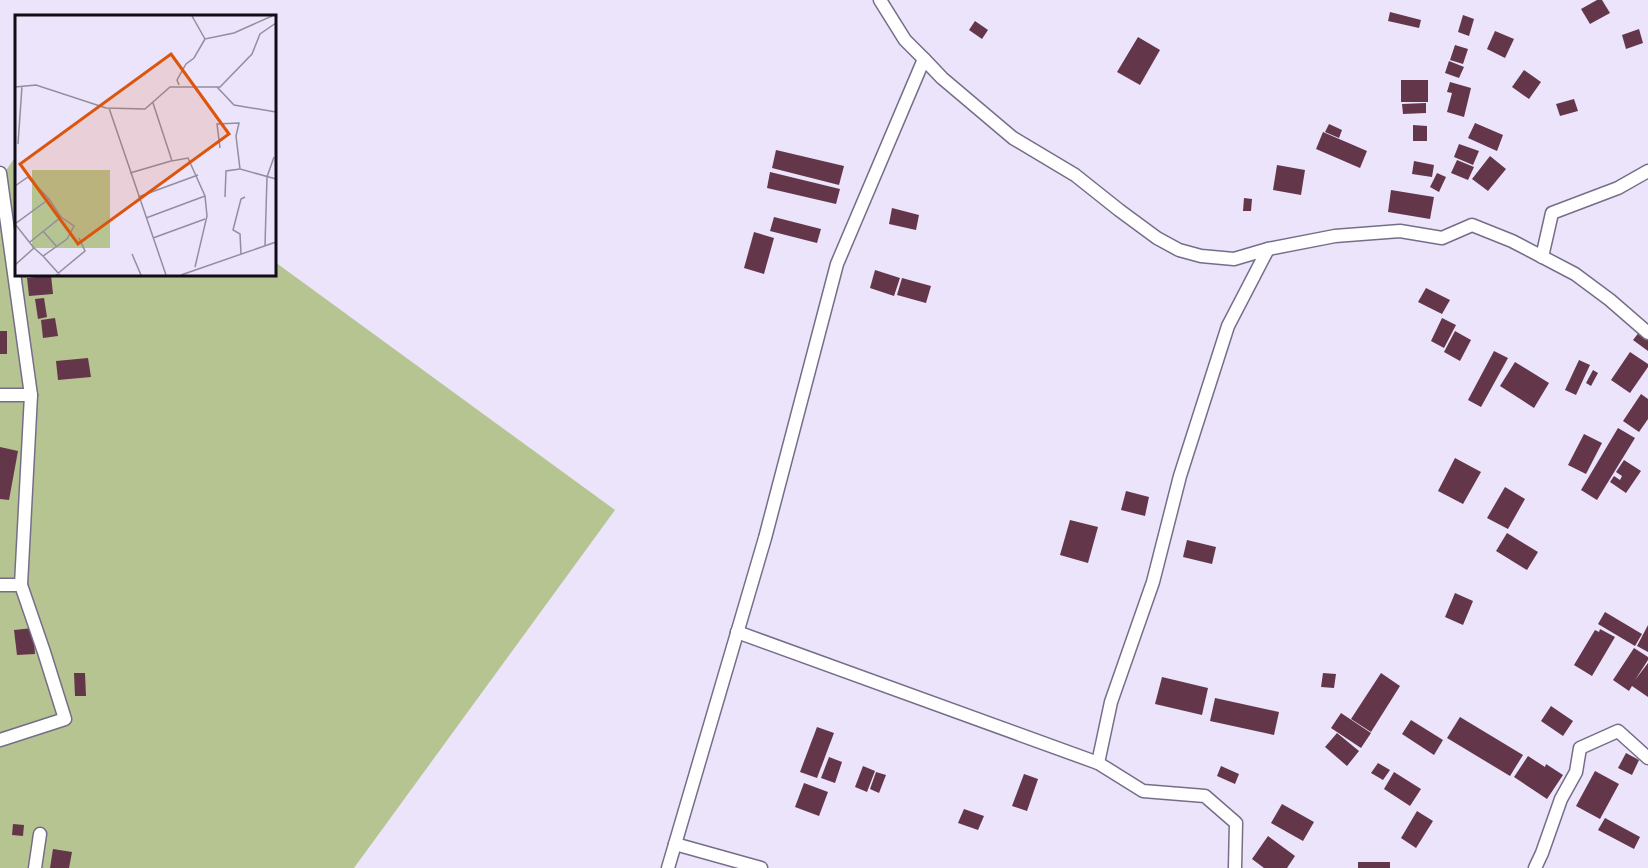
<svg xmlns="http://www.w3.org/2000/svg" width="1648" height="868" viewBox="0 0 1648 868" font-family="'Titillium Web',sans-serif">
<style>
.green{fill:#b6c492}
.building{fill:#64364a}
.lines{fill:none;stroke-linecap:round;stroke-linejoin:round}
.street-casing{stroke:#766e88;stroke-width:15}
.street{stroke:#fff;stroke-width:12}
.inset-road{fill:none;stroke:#938e9f;stroke-width:1.5}
.view{fill:#dd550c;fill-opacity:0.15;stroke:#dd550c;stroke-width:3}
.inset-edge{fill:none;stroke:#100d16;stroke-width:3}
</style>
<rect width="100%" height="100%" fill="#ebe4fb"/>
<polygon class="green" points="16,156 16,274 274,274 275,262 615,510 354,868 0,868 0,179"/>
<g class="building">
<polygon points="1597,0 1602,0 1610,13 1590,24 1581,9"/>
<polygon points="1390,12 1421,20 1419,28 1388,21"/>
<polygon points="1463,15 1474,19 1469,36 1458,32"/>
<polygon points="975,21 988,30 982,39 969,30"/>
<polygon points="1639,29 1643,43 1626,49 1622,35"/>
<polygon points="1495,31 1514,39 1505,58 1487,49"/>
<polygon points="1138,37 1160,50 1140,85 1117,72"/>
<polygon points="1455,45 1468,49 1463,64 1450,60"/>
<polygon points="1449,61 1464,67 1459,78 1445,73"/>
<polygon points="1524,70 1541,82 1529,99 1512,87"/>
<rect x="1401" y="80" width="27" height="22"/>
<polygon points="1450,82 1471,88 1464,117 1447,112 1452,93 1447,92"/>
<polygon points="1574,99 1578,111 1560,116 1556,104"/>
<polygon points="1426,103 1426,113 1403,114 1402,104"/>
<polygon points="1475,123 1503,135 1497,151 1468,138"/>
<polygon points="1329,124 1342,130 1339,138 1325,132"/>
<polygon points="1413,125 1427,126 1427,141 1413,141"/>
<polygon points="1323,132 1367,151 1360,168 1316,149"/>
<polygon points="1459,144 1479,151 1473,165 1454,157"/>
<polygon points="776,150 844,166 839,185 772,168"/>
<polygon points="1490,156 1506,169 1488,191 1472,179"/>
<polygon points="1457,160 1474,167 1468,180 1451,173"/>
<polygon points="1414,161 1434,165 1432,177 1412,174"/>
<polygon points="1277,165 1305,170 1301,195 1273,190"/>
<polygon points="770,172 840,189 836,204 767,188"/>
<polygon points="1437,173 1446,177 1439,192 1430,187"/>
<polygon points="1391,190 1434,197 1430,219 1388,212"/>
<polygon points="1244,198 1252,199 1251,211 1243,211"/>
<polygon points="892,208 919,215 916,230 889,224"/>
<polygon points="774,217 821,229 817,243 770,231"/>
<polygon points="754,232 774,238 764,274 744,268"/>
<polygon points="875,270 900,278 894,296 870,288"/>
<polygon points="51,275 53,294 29,296 27,278"/>
<polygon points="902,278 931,286 926,303 897,295"/>
<polygon points="1426,288 1450,300 1442,314 1418,302"/>
<polygon points="44,298 47,317 38,319 35,299"/>
<polygon points="55,318 58,336 43,338 41,320"/>
<polygon points="1442,318 1456,325 1444,348 1431,341"/>
<rect x="0" y="331" width="7" height="23"/>
<polygon points="1455,331 1471,340 1460,361 1444,352"/>
<polygon points="1640,331 1648,338 1648,351 1633,340"/>
<polygon points="1494,351 1508,358 1481,407 1468,400"/>
<polygon points="1630,352 1648,364 1648,367 1630,393 1611,380"/>
<polygon points="88,358 91,377 58,380 56,361"/>
<polygon points="1579,360 1590,365 1576,395 1565,390"/>
<polygon points="1515,362 1549,383 1534,408 1500,386"/>
<polygon points="1593,370 1598,373 1591,386 1586,383"/>
<polygon points="1641,394 1648,399 1648,419 1639,432 1623,421"/>
<polygon points="1618,428 1635,438 1597,500 1581,490"/>
<polygon points="1584,434 1602,443 1586,474 1568,465"/>
<polygon points="0,447 18,451 9,500 0,499"/>
<polygon points="1455,458 1481,472 1463,504 1438,491"/>
<polygon points="1624,460 1641,471 1626,493 1610,482 1614,476 1620,480 1622,476 1616,472"/>
<polygon points="1505,487 1525,499 1508,529 1487,518"/>
<polygon points="1126,491 1149,497 1145,516 1121,510"/>
<polygon points="1070,520 1098,527 1088,563 1060,555"/>
<polygon points="1507,533 1538,552 1527,570 1496,551"/>
<polygon points="1187,540 1216,547 1212,564 1183,557"/>
<polygon points="1455,593 1473,601 1463,625 1445,617"/>
<polygon points="1605,612 1642,634 1635,646 1598,624"/>
<polygon points="1648,625 1648,652 1637,646"/>
<polygon points="33,628 35,654 17,655 14,630"/>
<polygon points="1600,629 1615,637 1592,676 1574,665 1595,630 1599,632"/>
<polygon points="1634,648 1648,657 1648,660 1635,680 1648,663 1648,697 1632,686 1629,691 1613,680"/>
<polygon points="74,673 85,673 86,696 75,696"/>
<polygon points="1323,673 1336,674 1334,688 1321,687"/>
<polygon points="1381,673 1400,686 1371,732 1351,719"/>
<polygon points="1162,677 1208,688 1202,715 1155,704"/>
<polygon points="1215,698 1279,712 1274,735 1210,721"/>
<polygon points="1551,706 1573,721 1563,736 1541,721"/>
<polygon points="1341,713 1371,733 1361,748 1331,728"/>
<polygon points="1460,717 1523,755 1510,776 1447,738"/>
<polygon points="1411,720 1443,740 1434,755 1402,734"/>
<polygon points="817,727 834,733 817,778 800,772"/>
<polygon points="1337,733 1359,751 1347,766 1325,747"/>
<polygon points="1626,753 1639,760 1632,775 1618,768"/>
<polygon points="1528,756 1545,767 1546,764 1563,775 1547,799 1514,777"/>
<polygon points="829,757 842,762 835,783 821,778"/>
<polygon points="1378,763 1390,770 1383,780 1371,773"/>
<polygon points="863,766 875,771 867,792 855,787"/>
<polygon points="1221,766 1239,774 1235,784 1217,776"/>
<polygon points="1595,771 1619,784 1600,819 1576,806"/>
<polygon points="876,772 886,775 879,793 870,789"/>
<polygon points="1394,772 1421,789 1410,806 1384,789"/>
<polygon points="1024,774 1038,779 1027,811 1012,806"/>
<polygon points="804,783 828,792 819,816 795,807"/>
<polygon points="1282,804 1314,822 1303,841 1271,823"/>
<polygon points="964,809 984,816 978,830 958,823"/>
<polygon points="1417,811 1433,821 1416,848 1401,838"/>
<polygon points="1605,818 1640,837 1634,849 1598,830"/>
<polygon points="13,824 24,825 23,836 12,835"/>
<polygon points="1268,836 1295,856 1287,868 1264,868 1252,859"/>
<polygon points="53,849 72,852 69,868 50,868"/>
<rect x="1358" y="862" width="32" height="6"/>
</g>
<g class="lines">
<g class="street-casing">
<g id="street">
<polyline points="880,0 905,40 924,59 942,78 1013,138 1075,175 1119,210 1157,238 1179,250 1201,256 1234,259 1268,249 1335,236 1400,231 1442,238 1472,225 1512,241 1575,274 1610,300 1648,333"/>
<polyline points="0,173 31,395 0,395"/>
<polyline points="1542,257 1552,213 1618,188 1648,171"/>
<polyline points="0,585 21,585 31,395"/>
<polyline points="737,632 1098,763"/>
<polyline points="0,740 65,719 44,652 21,585"/>
<polyline points="675,844 761,868"/>
<polyline points="35,868 40,834"/>
<polyline points="668,868 765,538 837,264 924,59"/>
<polyline points="1235,868 1236,823 1205,796 1143,791 1098,763 1111,702 1153,582 1180,476 1228,326 1268,249"/>
<polyline points="1535,868 1542,853 1561,799 1576,772 1580,748 1618,731 1648,758"/>
</g>
</g>
<use href="#street" class="street"/>
</g>
<g transform="translate(15 15)">
<rect width="261" height="261" fill="#ebe4fb"/>
<path d="M17,155H95V233H17Z" fill="#b6c492"/>
<path class="inset-road" d="M177,1L190,24L219,18L257,1M164,70L162,65L171,49L179,43L190,24M0,72L21,70L91,93L130,94L155,72H205L237,39L245,19L261,8M202,72L219,90L261,97M138,88L157,146L173,143L190,181L192,201L180,252M94,93L151,260M3,129L7,71M205,133L202,109L224,108L221,121L225,154L261,164M115,158L156,146M0,171L13,162L34,184L0,209L19,233L0,250M123,182L183,160M210,182L211,156L225,154M131,203L190,181M28,216L42,232M138,223L190,204M15,227L46,202L34,184M250,230L252,162L259,142M19,233L28,241L52,224L59,211L46,202M117,239L126,260M226,239L225,219L218,215L226,184L230,182M28,241L45,260M41,260L70,236L64,223M166,260L261,227"/>
<path class="view" d="M156,39L214,119L63,229L5,149Z"/>
<rect width="261" height="261" class="inset-edge"/>
</g>
</svg>
